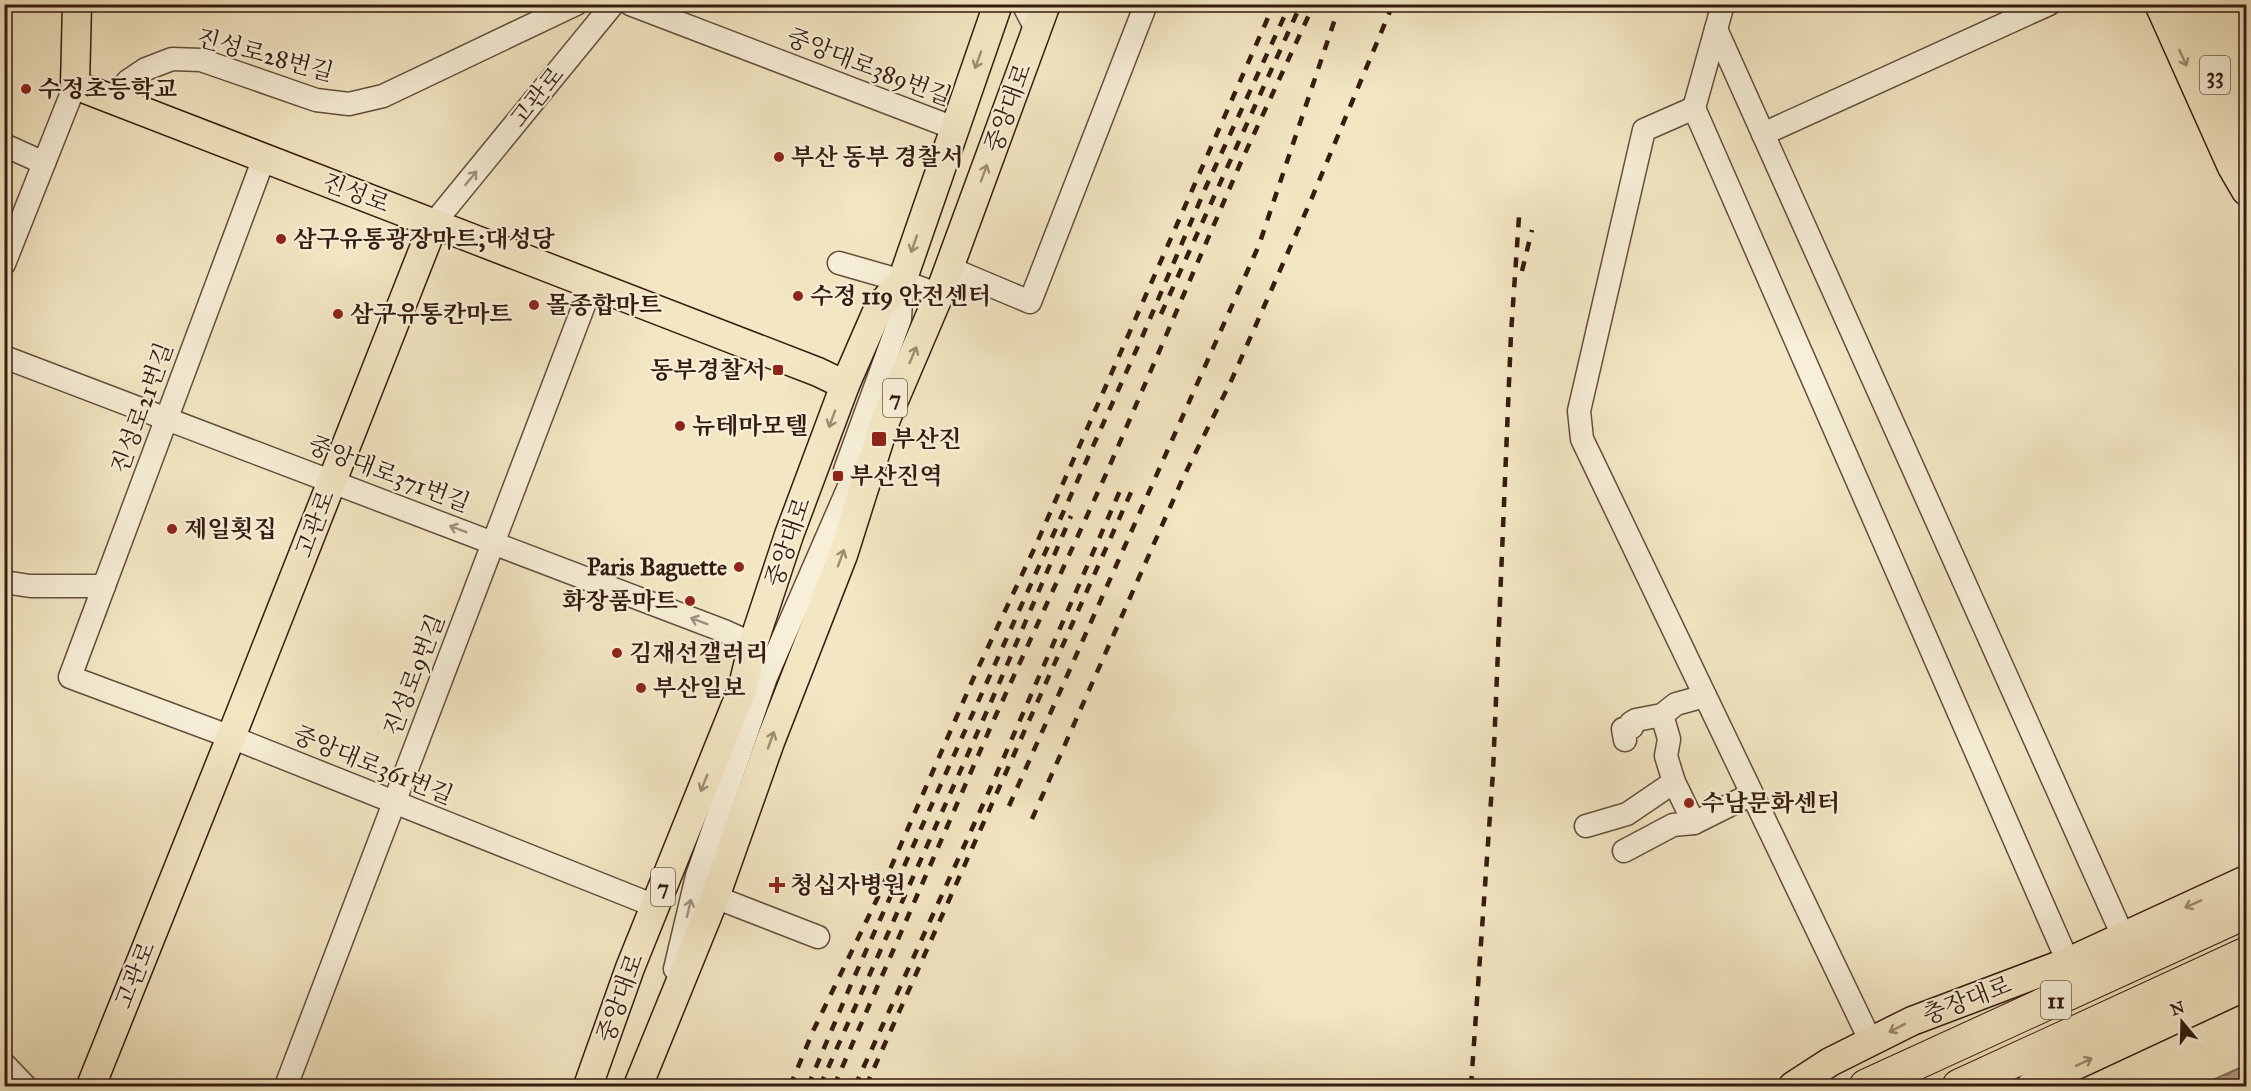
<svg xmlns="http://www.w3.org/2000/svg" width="2251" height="1091" viewBox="0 0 2251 1091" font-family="'IM FELL Great Primer','Noto Serif KR',serif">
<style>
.water{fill:url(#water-waves);stroke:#806c57;stroke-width:1.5}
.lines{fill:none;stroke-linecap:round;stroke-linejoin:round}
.minor-casing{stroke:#644e3d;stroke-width:25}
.major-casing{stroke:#351b10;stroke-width:31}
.highway-casing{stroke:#351b10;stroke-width:35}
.minor{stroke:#f7efd8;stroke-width:22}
.major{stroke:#f3e7c3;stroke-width:28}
.highway{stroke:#f3e7c3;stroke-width:33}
.rail{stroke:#351b10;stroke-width:4.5;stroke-dasharray:10 10;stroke-linecap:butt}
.oneway{stroke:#9e8b72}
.oneway2{stroke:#a0907e}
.poi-dot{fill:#8f2418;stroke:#f7efd8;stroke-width:2}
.labels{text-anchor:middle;stroke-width:4.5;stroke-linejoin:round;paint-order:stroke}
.shield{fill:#f7efd8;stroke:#6f5b4c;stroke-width:1.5}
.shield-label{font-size:22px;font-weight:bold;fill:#351b10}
.street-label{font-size:24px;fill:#351b10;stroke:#f7efd8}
.poi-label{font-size:24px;font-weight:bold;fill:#351b10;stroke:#f7efd8;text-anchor:start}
</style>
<defs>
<pattern id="water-waves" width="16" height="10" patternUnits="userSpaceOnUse" patternTransform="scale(1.5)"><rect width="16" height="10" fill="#b2a286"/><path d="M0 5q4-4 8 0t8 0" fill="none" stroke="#92836c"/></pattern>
</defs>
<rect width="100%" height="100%" fill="#f3e7c3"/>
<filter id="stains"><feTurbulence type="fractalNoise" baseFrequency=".00333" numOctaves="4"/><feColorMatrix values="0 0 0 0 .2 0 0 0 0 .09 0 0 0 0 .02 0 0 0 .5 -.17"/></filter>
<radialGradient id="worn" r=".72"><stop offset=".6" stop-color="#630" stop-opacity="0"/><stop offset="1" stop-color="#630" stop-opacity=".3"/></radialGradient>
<polygon class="water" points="2246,1065 2246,1086 2199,1086"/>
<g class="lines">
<g class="minor-casing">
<g id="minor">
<polyline points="630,4 954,128"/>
<polyline points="1023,4 1036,29"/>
<polyline points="1716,29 2123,936"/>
<polyline points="112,99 128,81 146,69 172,59 201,60 316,100 349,104 383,96 576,4"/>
<polyline points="1694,108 1644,130 1579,411 1582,439 1871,1042"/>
<polyline points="1694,108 2068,962"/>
<polyline points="1694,108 1723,4"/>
<polyline points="1763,134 2049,4"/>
<polyline points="4,145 44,163"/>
<polyline points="264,158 70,677 231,737 655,906"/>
<polyline points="434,223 613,4"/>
<polyline points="839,263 902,281 939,295"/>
<polyline points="4,264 75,85"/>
<polyline points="949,268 1030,302 1146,4"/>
<polyline points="4,357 724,631 753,644"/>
<polyline points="845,470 900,319 902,281"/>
<polyline points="4,582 30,586 104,586"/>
<polyline points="1662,715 1669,739 1666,756 1674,782 1694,823"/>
<polyline points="1625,740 1623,729 1632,727 1631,723 1636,720 1662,715 1676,704 1705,696"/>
<polyline points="1586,826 1627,814 1674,782"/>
<polyline points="1624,851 1673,825 1694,823 1752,794"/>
<polyline points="715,897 818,937"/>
<polyline points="675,969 697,876 766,677 851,482 865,456"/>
<polyline points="4,1064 25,1086"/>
<polyline points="286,1086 592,284"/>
</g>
</g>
<g class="major-casing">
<g id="major">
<polyline points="77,4 75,85 818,372 845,385"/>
<polyline points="2159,4 2232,167 2246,191"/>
<polyline points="2242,4 2246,14"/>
<polyline points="91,1086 231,737 434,223"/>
<polyline points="588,1086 630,968 742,690 753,644 789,535 845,385 879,307 902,281 998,4"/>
<polyline points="638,1086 715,897 770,742 843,555 886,419 939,295 1046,4"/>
<polyline points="1793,1086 1830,1062 1912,1021 2068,962 2246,880"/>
<polyline points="2031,1086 2246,986"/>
</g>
</g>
<g class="highway-casing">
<g id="highway">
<polyline points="2183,4 2246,146"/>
<polyline points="2212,4 2246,81"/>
<polyline points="1866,1086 2246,912"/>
<polyline points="1959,1086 2246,954"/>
</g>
</g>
<use href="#minor" class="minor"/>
<use href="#major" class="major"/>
<use href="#highway" class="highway"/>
<g class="rail">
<polyline points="1522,271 1532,230"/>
<polyline points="1161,314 1301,4"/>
<polyline points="1009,806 1259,245 1340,4"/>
<polyline points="1032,819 1183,478 1232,379 1311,200 1393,4"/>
<polyline points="790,1086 814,1029 878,897 974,677 1035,547 1274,4"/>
<polyline points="808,1086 852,982 1143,335 1205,189 1290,4"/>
<polyline points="820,1086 991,702 1071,516"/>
<polyline points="834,1086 991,726 1107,472 1241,162 1314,4"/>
<polyline points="855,1086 990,789 1122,486"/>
<polyline points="866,1086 1132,490"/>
<polyline points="1471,1086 1493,772 1511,334 1519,217"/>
</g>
</g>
<defs><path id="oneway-shaft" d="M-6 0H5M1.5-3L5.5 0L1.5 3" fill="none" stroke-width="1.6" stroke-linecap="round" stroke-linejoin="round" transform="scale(1.5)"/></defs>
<g class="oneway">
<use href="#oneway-shaft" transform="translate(2183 58) rotate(66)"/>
<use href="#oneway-shaft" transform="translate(978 60) rotate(110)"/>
<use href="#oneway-shaft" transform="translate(984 173) rotate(-70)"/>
<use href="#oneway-shaft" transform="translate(914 244) rotate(109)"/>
<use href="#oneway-shaft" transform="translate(913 355) rotate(-67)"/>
<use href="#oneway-shaft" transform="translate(832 419) rotate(110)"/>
<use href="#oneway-shaft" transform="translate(841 558) rotate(-70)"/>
<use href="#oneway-shaft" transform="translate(771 740) rotate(-70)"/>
<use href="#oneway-shaft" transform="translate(704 783) rotate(112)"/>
<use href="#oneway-shaft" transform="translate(2193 904) rotate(156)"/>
<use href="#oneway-shaft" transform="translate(1897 1028) rotate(153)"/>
<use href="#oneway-shaft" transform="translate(2084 1062) rotate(-25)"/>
</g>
<g class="oneway2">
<use href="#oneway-shaft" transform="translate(471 178) rotate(-51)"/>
<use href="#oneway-shaft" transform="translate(458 529) rotate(-159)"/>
<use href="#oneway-shaft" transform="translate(699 621) rotate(-159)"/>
<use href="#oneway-shaft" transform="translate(689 908) rotate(-77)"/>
</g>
<g class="poi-dot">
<circle cx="26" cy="89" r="6"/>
<circle cx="779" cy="157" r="6"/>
<circle cx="281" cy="239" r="6"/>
<circle cx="798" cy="296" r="6"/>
<circle cx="534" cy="305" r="6"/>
<circle cx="338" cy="314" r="6"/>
<rect x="772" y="364" width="12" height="12" rx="3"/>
<circle cx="680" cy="426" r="6"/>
<rect x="871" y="431" width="16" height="16" rx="3"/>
<rect x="832" y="470" width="12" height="12" rx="3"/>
<circle cx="172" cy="529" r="6"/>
<circle cx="739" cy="567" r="6"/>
<circle cx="690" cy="601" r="6"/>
<circle cx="617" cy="653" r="6"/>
<circle cx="641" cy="688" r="6"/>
<circle cx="1689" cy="803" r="6"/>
<path d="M774 876h6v6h6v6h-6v6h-6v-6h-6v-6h6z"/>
</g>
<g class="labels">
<g class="shield">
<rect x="2200" y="56" width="30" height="38" rx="4.5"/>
<rect x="883" y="379" width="24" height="38" rx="4.5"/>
<rect x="651" y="868" width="24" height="38" rx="4.5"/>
<rect x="2041" y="981" width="30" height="38" rx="4.5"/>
</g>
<g class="shield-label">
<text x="2215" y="83">33</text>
<text x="895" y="406">7</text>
<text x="663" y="895">7</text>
<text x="2056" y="1008">11</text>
</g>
<g class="street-label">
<text transform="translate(265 55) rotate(15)" y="8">진성로28번길</text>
<text transform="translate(869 67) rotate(21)" y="8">중앙대로389번길</text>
<text transform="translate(537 97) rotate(-51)" y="8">고관로</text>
<text transform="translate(1008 108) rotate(-70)" y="8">중앙대로</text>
<text transform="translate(356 193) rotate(21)" y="8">진성로</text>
<text transform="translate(142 408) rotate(-70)" y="8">진성로21번길</text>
<text transform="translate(389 474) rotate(21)" y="8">중앙대로371번길</text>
<text transform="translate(315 524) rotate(-69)" y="8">고관로</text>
<text transform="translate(788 542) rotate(-71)" y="8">중앙대로</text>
<text transform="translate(414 675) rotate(-69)" y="8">진성로9번길</text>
<text transform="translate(373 765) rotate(22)" y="8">중앙대로361번길</text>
<text transform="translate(135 975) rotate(-68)" y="8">고관로</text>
<text transform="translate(620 998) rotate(-70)" y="8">중앙대로</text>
<text transform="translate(1967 1000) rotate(-21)" y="8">충장대로</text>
</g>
<g class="poi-label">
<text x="38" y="97">수정초등학교</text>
<text x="791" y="165">부산 동부 경찰서</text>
<text x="293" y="247">삼구유통광장마트;대성당</text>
<text x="810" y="304">수정 119 안전센터</text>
<text x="546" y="313">몰종합마트</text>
<text x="350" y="322">삼구유통칸마트</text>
<text x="766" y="378" text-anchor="end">동부경찰서</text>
<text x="692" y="434">뉴테마모텔</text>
<text x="892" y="447">부산진</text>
<text x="850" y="484">부산진역</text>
<text x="184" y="537">제일횟집</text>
<text x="727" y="575" text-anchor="end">Paris Baguette</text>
<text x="678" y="609" text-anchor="end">화장품마트</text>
<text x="629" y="661">김재선갤러리</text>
<text x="653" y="696">부산일보</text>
<text x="1701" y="811">수남문화센터</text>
<text x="790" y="893">청십자병원</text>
</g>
</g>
<rect width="2251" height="1091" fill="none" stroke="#f3e7c3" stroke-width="24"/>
<rect x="6" y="6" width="2239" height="1079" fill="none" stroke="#351b10" stroke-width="3"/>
<rect x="12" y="12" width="2227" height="1067" fill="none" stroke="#351b10" stroke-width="1.5"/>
<g transform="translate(2182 1022) rotate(341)" stroke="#f7efd8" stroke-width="4.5" paint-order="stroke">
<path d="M0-4.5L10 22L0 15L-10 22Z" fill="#351b10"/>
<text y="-9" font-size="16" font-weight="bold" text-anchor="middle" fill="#351b10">N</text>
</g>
<rect width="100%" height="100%" filter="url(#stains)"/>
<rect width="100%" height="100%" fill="url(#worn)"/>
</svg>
